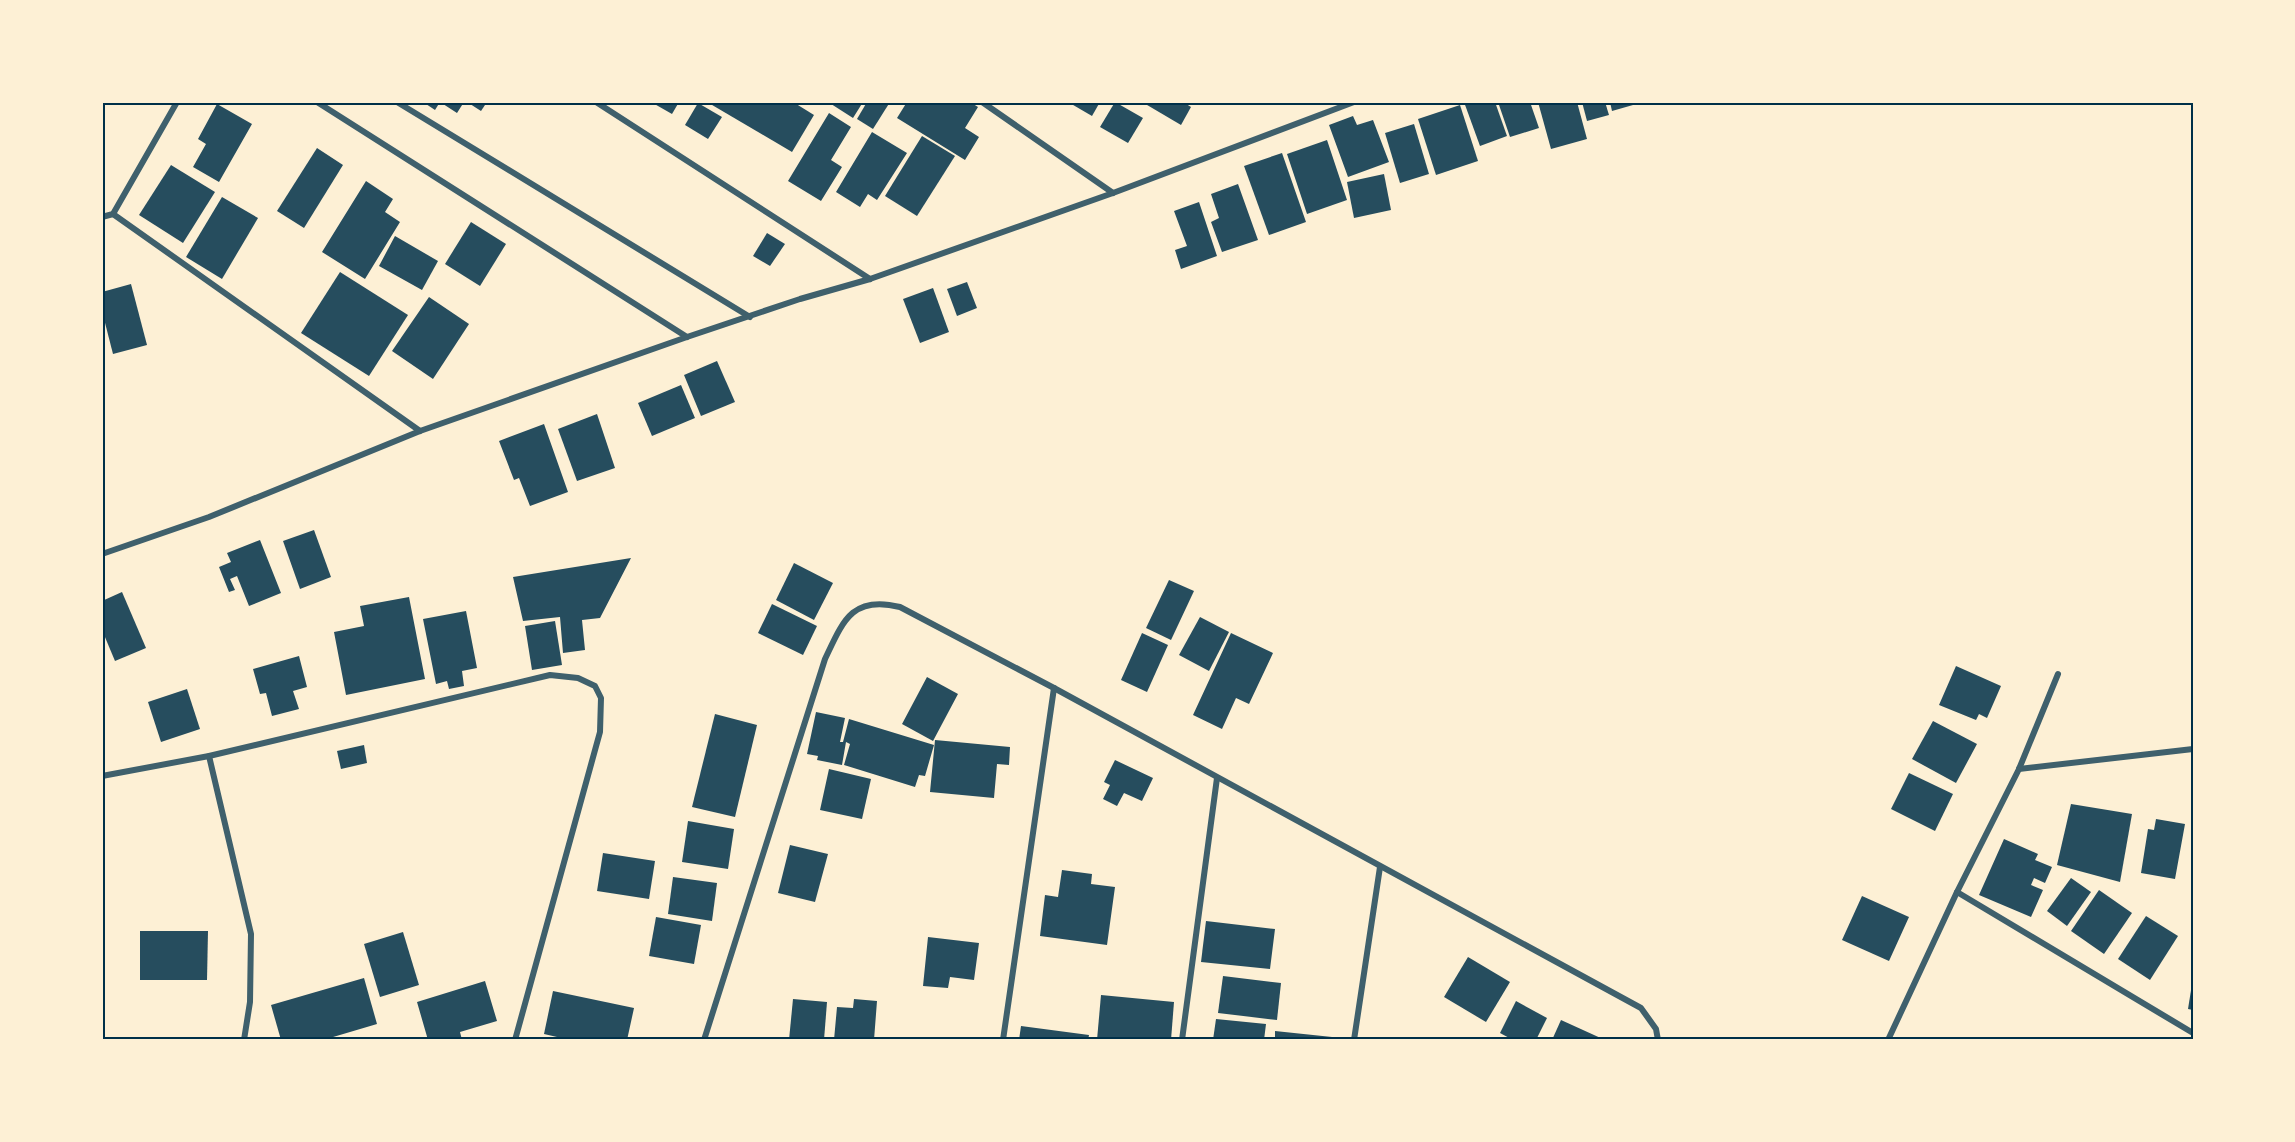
<svg xmlns="http://www.w3.org/2000/svg" width="2295" height="1142" viewBox="0 0 2295 1142" font-family="'Work Sans',sans-serif">
<style>
.building{fill:#264d5e}
.lines{fill:none;stroke-linecap:round;stroke-linejoin:round}
.minor{stroke:#3f606c;stroke-width:6}
.neatline{fill:none;stroke:#003049;stroke-width:2}
</style>
<rect width="100%" height="100%" fill="#fdf0d5"/>
<g class="building">
<polygon points="423,102 464,102 457,113 440,102 435,110"/>
<polygon points="467,102 487,102 481,111"/>
<polygon points="651,102 679,102 672,114"/>
<polygon points="707,102 793,102 814,115 792,152"/>
<polygon points="828,102 863,102 853,118"/>
<polygon points="867,102 890,102 873,129 857,119"/>
<polygon points="907,102 970,102 978,107 965,128 979,137 965,160 897,118"/>
<polygon points="1068,102 1100,102 1092,116"/>
<polygon points="1115,102 1143,118 1128,143 1100,127"/>
<polygon points="1142,102 1183,102 1191,107 1181,125"/>
<polygon points="1464,102 1495,102 1507,136 1480,146"/>
<polygon points="1498,102 1530,102 1539,128 1510,137"/>
<polygon points="1538,102 1577,102 1587,139 1551,149"/>
<polygon points="1582,102 1605,102 1609,115 1587,121"/>
<polygon points="1610,102 1640,102 1640,103 1612,111"/>
<polygon points="698,103 722,117 708,139 685,125"/>
<polygon points="217,104 252,124 219,182 193,167 206,144 198,139"/>
<polygon points="1460,105 1478,161 1436,175 1418,119"/>
<polygon points="829,113 851,127 831,160 842,167 821,201 788,181"/>
<polygon points="1353,116 1357,125 1373,120 1389,162 1348,177 1329,125"/>
<polygon points="1414,124 1429,174 1400,183 1385,133"/>
<polygon points="872,132 907,153 877,200 868,194 860,207 836,192"/>
<polygon points="922,136 955,156 917,216 885,196"/>
<polygon points="1327,140 1347,200 1307,214 1287,154"/>
<polygon points="317,148 343,165 304,228 277,211"/>
<polygon points="1282,153 1306,222 1269,235 1244,166"/>
<polygon points="171,165 215,192 183,243 139,215"/>
<polygon points="1384,174 1391,210 1354,218 1347,182"/>
<polygon points="366,181 393,199 385,212 400,222 365,279 322,252"/>
<polygon points="1238,184 1258,240 1222,252 1211,222 1219,218 1211,194"/>
<polygon points="222,197 258,218 222,279 186,257"/>
<polygon points="1199,202 1217,256 1181,269 1175,250 1187,246 1174,211"/>
<polygon points="471,222 506,244 480,286 445,264"/>
<polygon points="767,233 785,244 770,266 753,256"/>
<polygon points="395,236 438,261 422,290 379,266"/>
<polygon points="340,272 408,315 369,376 301,333"/>
<polygon points="967,282 977,308 957,316 947,289"/>
<polygon points="131,284 147,345 113,354 102,311 102,292"/>
<polygon points="933,288 949,332 920,343 903,299"/>
<polygon points="429,297 469,324 433,379 392,351"/>
<polygon points="717,361 735,402 701,416 684,375"/>
<polygon points="681,385 695,418 652,436 638,403"/>
<polygon points="597,414 615,468 577,481 558,429"/>
<polygon points="544,424 568,492 530,506 519,478 514,480 499,441"/>
<polygon points="314,530 331,577 300,589 283,541"/>
<polygon points="260,540 281,593 249,606 237,576 230,579 235,590 229,592 219,567 231,562 227,553"/>
<polygon points="631,558 600,618 582,620 585,650 563,653 560,617 523,621 513,577"/>
<polygon points="794,563 833,583 814,620 776,600"/>
<polygon points="1169,580 1194,591 1171,640 1146,628"/>
<polygon points="122,592 146,648 115,661 102,630 102,601"/>
<polygon points="409,597 425,679 346,695 334,632 364,626 360,606"/>
<polygon points="772,604 817,626 803,655 758,633"/>
<polygon points="466,611 477,668 462,671 464,686 449,689 447,681 436,684 423,619"/>
<polygon points="1200,617 1229,632 1209,671 1179,655"/>
<polygon points="555,621 562,665 532,670 525,626"/>
<polygon points="1142,633 1168,645 1147,692 1121,680"/>
<polygon points="1231,633 1273,653 1249,704 1236,698 1222,729 1193,715"/>
<polygon points="299,656 307,687 293,691 299,709 272,716 266,693 260,694 253,669"/>
<polygon points="1956,666 2001,686 1987,718 1979,714 1976,720 1939,705"/>
<polygon points="927,677 958,694 933,741 902,724"/>
<polygon points="187,689 200,729 161,742 148,702"/>
<polygon points="816,712 845,718 840,742 843,742 849,719 934,745 925,776 919,775 915,787 844,765 850,744 846,742 842,765 817,760 818,756 807,754"/>
<polygon points="715,714 757,725 735,817 692,807"/>
<polygon points="1933,721 1977,744 1956,783 1912,759"/>
<polygon points="935,740 1010,747 1009,765 997,764 994,798 930,792"/>
<polygon points="364,745 367,763 341,769 337,751"/>
<polygon points="1115,760 1153,778 1142,801 1124,793 1117,806 1103,799 1110,785 1104,782"/>
<polygon points="829,769 871,779 862,819 820,810"/>
<polygon points="1909,773 1953,794 1935,831 1891,809"/>
<polygon points="2071,804 2132,814 2120,882 2057,865"/>
<polygon points="2156,819 2185,824 2175,879 2141,873 2148,829 2154,830"/>
<polygon points="688,821 734,829 728,869 682,862"/>
<polygon points="2004,839 2038,854 2035,860 2052,867 2045,883 2034,878 2031,885 2043,890 2031,917 1979,895"/>
<polygon points="790,845 828,854 815,902 778,893"/>
<polygon points="603,853 655,861 649,899 597,891"/>
<polygon points="1062,870 1092,874 1091,884 1115,887 1107,945 1040,936 1045,895 1058,897"/>
<polygon points="673,877 717,883 712,921 668,914"/>
<polygon points="2071,878 2091,892 2067,926 2047,911"/>
<polygon points="2099,890 2132,913 2104,954 2071,931"/>
<polygon points="1862,896 1909,917 1889,961 1842,940"/>
<polygon points="2146,916 2178,936 2150,980 2118,959"/>
<polygon points="656,917 701,925 694,964 649,956"/>
<polygon points="1206,921 1275,929 1270,969 1201,962"/>
<polygon points="140,931 208,931 207,980 140,980"/>
<polygon points="403,932 419,985 380,997 364,944"/>
<polygon points="928,937 979,943 974,980 950,977 948,988 923,986"/>
<polygon points="1468,957 1510,982 1486,1022 1444,997"/>
<polygon points="1223,976 1281,983 1277,1020 1218,1013"/>
<polygon points="364,978 377,1024 323,1040 281,1040 271,1005"/>
<polygon points="485,981 497,1021 460,1032 462,1040 428,1040 417,1002"/>
<polygon points="2192,984 2193,984 2193,1010 2188,1009"/>
<polygon points="553,991 634,1008 627,1040 570,1040 544,1034"/>
<polygon points="1101,995 1174,1002 1171,1040 1097,1040"/>
<polygon points="793,999 827,1002 824,1040 789,1040"/>
<polygon points="854,999 877,1001 874,1040 834,1040 837,1007 853,1008"/>
<polygon points="1516,1001 1547,1018 1536,1040 1513,1040 1500,1033"/>
<polygon points="1216,1019 1266,1024 1264,1040 1213,1040"/>
<polygon points="1561,1020 1605,1040 1552,1040"/>
<polygon points="1021,1026 1089,1035 1088,1040 1019,1040"/>
<polygon points="1275,1031 1332,1037 1332,1040 1275,1040"/>
</g>
<g class="lines">
<g class="minor">
<polyline points="317,102 687,337"/>
<polyline points="397,102 750,317"/>
<polyline points="596,102 870,279"/>
<polyline points="982,102 1113,193"/>
<polyline points="113,214 420,431"/>
<polyline points="102,217 113,214 177,102"/>
<polyline points="102,554 209,517 420,431 687,337 800,299 870,279 1113,193 1354,102"/>
<polyline points="209,756 251,934 250,1002 244,1040"/>
<polyline points="2019,769 2193,749"/>
<polyline points="102,776 209,756 550,675 578,678 595,686 601,698 600,732 515,1040"/>
<polyline points="1957,892 2193,1033"/>
<path d="M704,1040L825,659C843,621 852,595 900,607L1054,688L1641,1008L1656,1029L1658,1040"/>
<polyline points="1003,1040 1054,688"/>
<polyline points="1182,1040 1217,778"/>
<polyline points="1354,1040 1380,867"/>
<polyline points="1888,1040 1957,892 2019,769 2058,674"/>
</g>
</g>
<rect width="2295" height="1142" fill="none" stroke="#fdf0d5" stroke-width="207"/>
<rect x="104" y="104" width="2088" height="934" class="neatline"/>
</svg>
